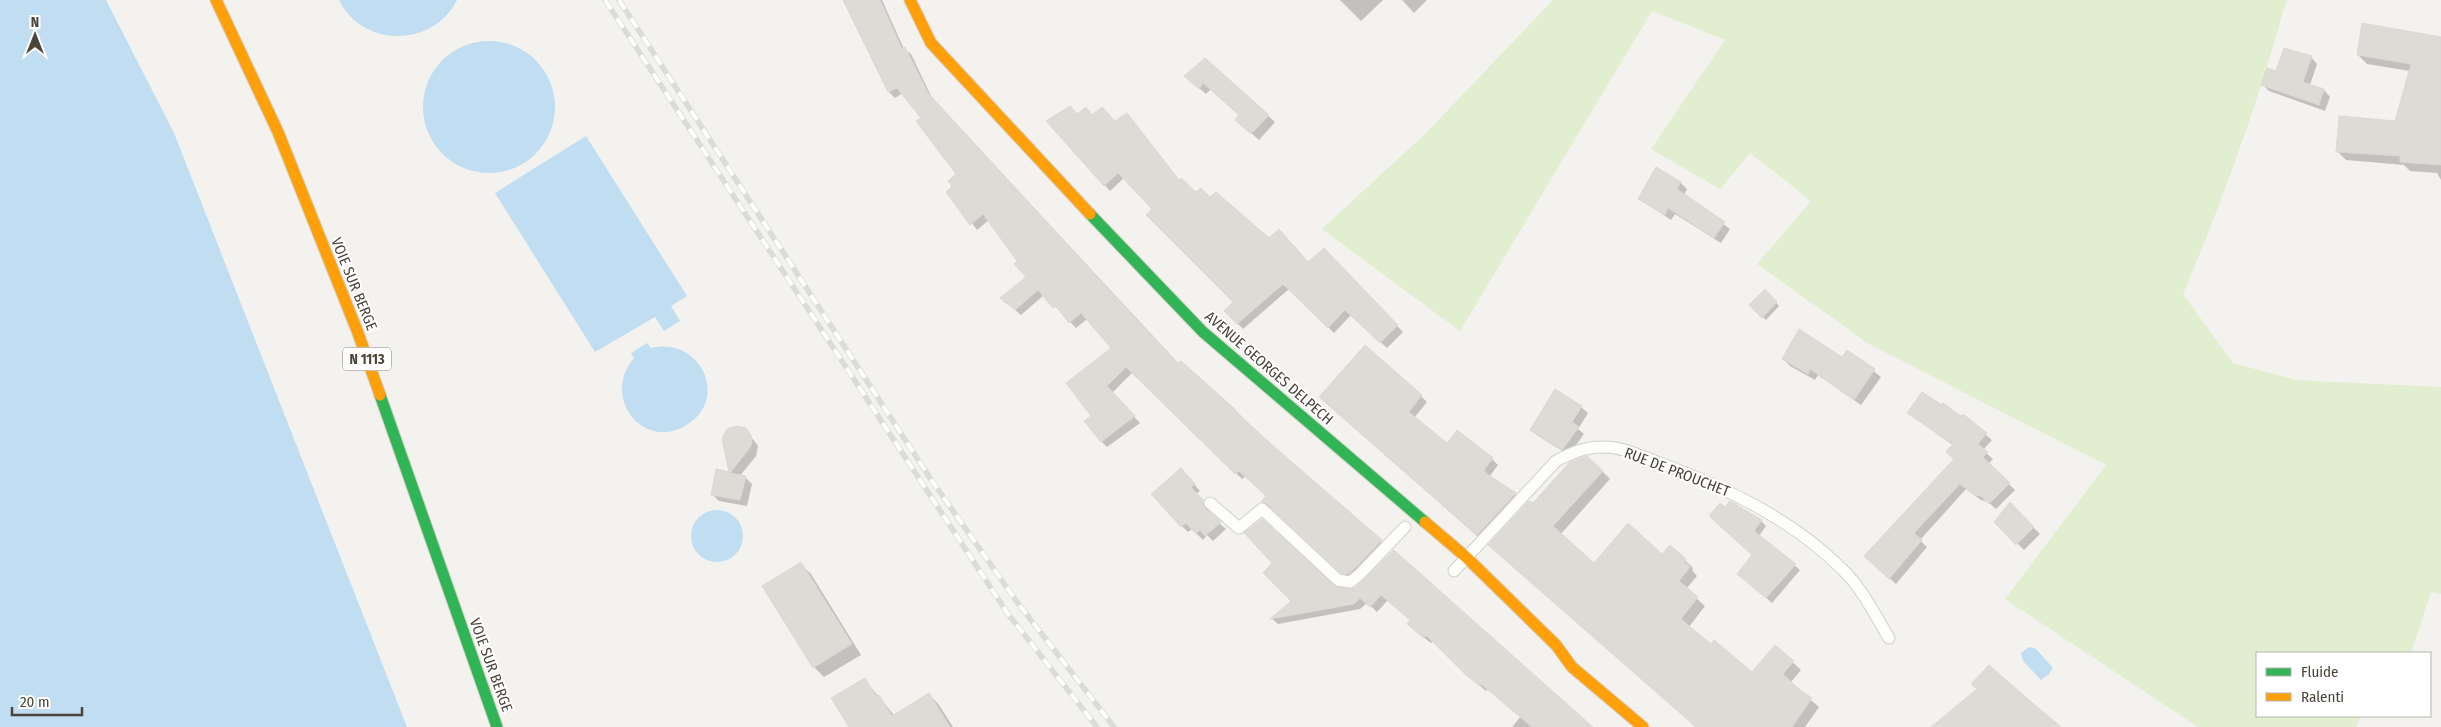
<svg xmlns="http://www.w3.org/2000/svg" width="2441" height="727" viewBox="0 0 2441 727" font-family="'Fira Sans Condensed',sans-serif">
<style>
.green{fill:#e1eecf}
.water{fill:#c0ddf1}
.shadow{fill:#0003}
.building{fill:#dedbd6;stroke:#dcd9d4}
.lines{fill:none;stroke-linecap:round;stroke-linejoin:round}
.lane-casing{stroke:#d2d0cb;stroke-width:13}
.fast-casing{stroke:#d3cfc5;stroke-width:13}
.slow-casing{stroke:#d3cfc5;stroke-width:13}
.lane{stroke:#fdfdfc;stroke-width:11}
.fast{stroke:#30b455;stroke-width:11}
.slow{stroke:#ff9f0a;stroke-width:11}
.rail-casing{stroke:#dbdbda;stroke-width:5.5}
.rail{stroke:#fff;stroke-width:4;stroke-dasharray:11;stroke-linecap:butt}
.labels{text-anchor:middle;stroke-width:4;stroke-linejoin:round;paint-order:stroke}
.shield{fill:#fff;stroke:#817c74;stroke-width:1}
.shield-label{font-size:14px;font-weight:bold;fill:#4b4439}
.street-label{font-size:15px;fill:#4b4439;stroke:#fff}
</style>
<rect width="100%" height="100%" fill="#f4f2ee"/>
<path class="green" d="M1553,0H2288L2285,5C2258,103 2223,200 2183,294L2233,363L2295,380L2441,387V594L2431,592L2411,653H2257V716H2361L2356,727H2198L2005,599L2106,465L1869,344L1757,264L1811,201L1750,153L1720,189L1651,149L1725,40L1652,11L1460,331L1322,229L1426,133Z"/>
<g class="water">
<polygon points="0,0 106,0 174,133 407,727 0,727"/>
<path d="M339,0H457C433,48 362,48 339,0Z"/>
<circle cx="489" cy="107" r="66"/>
<polygon points="586,136 687,296 671,306 680,321 664,331 655,317 595,352 495,193"/>
<path d="M647,343L651,348C699,336 730,397 688,424C645,453 600,398 634,358L631,353Z"/>
<circle cx="717" cy="536" r="26"/>
<polygon points="2029,647 2036,649 2053,668 2049,674 2041,680 2023,661 2021,653"/>
</g>
<g class="shadow">
<polygon points="844,0 882,0 904,49 911,54 933,100 944,111 1179,364 1181,362 1236,411 1269,444 1387,547 1349,578 1274,509 1268,507 1263,502 1268,496 1246,476 1242,479 1133,372 1112,393 1140,423 1107,447 1101,441 1092,416 1112,348 1087,319 1076,328 1044,295 1021,315 1001,298 1028,277 989,220 977,230 948,192 954,186 958,174 922,118 903,93 895,98 889,92"/>
<polygon points="1340,0 1383,0 1361,21"/>
<polygon points="1402,0 1427,0 1414,13"/>
<polygon points="2441,38 2441,180 2437,173 2410,171 2404,165 2346,160 2337,151 2396,122 2410,71 2367,64 2358,55"/>
<polygon points="2311,57 2317,64 2310,85 2324,90 2330,97 2325,111 2269,91 2263,85 2276,73"/>
<polygon points="1205,59 1275,122 1259,140 1243,126 1241,115 1211,89 1206,94 1192,82"/>
<polygon points="1127,114 1179,181 1196,193 1210,199 1269,240 1308,263 1324,250 1403,332 1387,348 1351,315 1334,333 1289,289 1243,329 1225,311 1234,302 1154,209 1124,178 1110,191 1048,122 1077,115 1092,116 1115,122"/>
<polygon points="1657,169 1681,183 1687,189 1684,195 1730,229 1721,243 1675,214 1671,220 1640,199"/>
<polygon points="1765,291 1779,306 1766,320 1751,305"/>
<polygon points="1848,351 1881,377 1861,405 1818,375 1815,380 1790,366 1783,359 1842,359"/>
<polygon points="1421,396 1427,402 1414,418 1447,445 1492,459 1498,465 1489,477 1522,499 1483,541 1326,403"/>
<polygon points="1581,407 1588,413 1578,429 1584,434 1569,455 1538,436 1531,430"/>
<polygon points="1908,413 1963,416 1992,440 1983,450 1993,459 1988,464 2015,490 1996,509 1988,502 1981,500 1966,489 1920,540 1927,547 1896,584 1872,562 1956,459 1954,446"/>
<polygon points="745,429 758,446 756,456 740,476 745,477 752,484 747,506 719,501 712,494 731,474 723,443"/>
<polygon points="1602,471 1610,479 1560,535 1594,564 1662,556 1670,546 1693,568 1692,570 1697,576 1686,589 1705,606 1689,627 1711,645 1752,673 1775,646 1801,670 1790,683 1819,707 1805,727 1699,727 1533,505"/>
<polygon points="1187,476 1200,491 1196,494 1209,508 1210,515 1226,529 1213,541 1207,535 1203,540 1192,529 1188,532 1182,526"/>
<polygon points="2010,504 2040,534 2024,550 1996,522"/>
<polygon points="1725,509 1761,521 1766,526 1759,536 1800,570 1772,603 1744,579 1754,555"/>
<polygon points="1394,551 1592,727 1512,727 1521,716 1488,689 1486,691 1474,681 1433,640 1431,643 1414,630 1411,621 1388,600 1377,612 1367,603 1360,609 1278,624 1272,619 1293,601 1336,589 1355,589"/>
<polygon points="800,564 811,574 861,655 824,677 814,667"/>
<polygon points="864,679 894,715 929,694 939,705 953,727 849,727"/>
</g>
<g class="building">
<polygon points="843,0 880,0 902,49 905,47 928,93 1137,320 1178,363 1181,361 1236,410 1235,411 1270,443 1382,540 1355,568 1348,574 1341,573 1267,504 1261,502 1266,496 1239,471 1235,474 1126,367 1107,386 1135,416 1101,442 1084,421 1091,416 1066,383 1111,348 1081,313 1069,323 1056,306 1053,308 1038,290 1015,310 1000,298 1026,277 1014,264 1017,261 983,214 970,225 946,192 952,186 948,181 956,174 916,121 921,118 897,88 888,92"/>
<polygon points="2362,23 2441,37 2441,165 2400,162 2400,156 2336,152 2339,116 2395,121 2411,64 2357,55"/>
<polygon points="2284,48 2312,56 2303,82 2324,89 2319,105 2261,85 2267,68 2276,71"/>
<polygon points="1205,58 1269,115 1251,134 1235,120 1239,115 1203,83 1199,89 1184,76"/>
<polygon points="1070,106 1077,114 1086,107 1092,115 1102,107 1115,121 1127,113 1179,180 1181,178 1196,192 1201,188 1210,197 1216,192 1269,238 1279,229 1308,262 1324,248 1398,325 1380,343 1345,310 1328,328 1283,284 1237,324 1224,311 1233,302 1146,215 1152,209 1118,173 1104,186 1046,121"/>
<polygon points="1656,167 1681,182 1677,189 1725,222 1714,238 1668,208 1665,215 1638,199"/>
<polygon points="1765,289 1777,302 1762,318 1749,305"/>
<polygon points="1799,329 1842,357 1847,350 1875,369 1854,400 1810,369 1808,374 1782,359"/>
<polygon points="1365,345 1422,395 1409,412 1447,443 1457,430 1493,458 1484,470 1487,474 1516,493 1477,535 1319,397"/>
<polygon points="1555,389 1582,406 1572,422 1579,427 1562,450 1530,430"/>
<polygon points="1922,392 1942,405 1943,403 1961,416 1963,414 1987,433 1978,444 1988,452 1983,457 2010,483 1989,504 1981,496 1974,495 1960,484 1914,533 1922,540 1889,579 1864,556 1954,459 1946,452 1953,444 1907,413"/>
<polygon points="736,426 746,428 751,435 752,443 749,449 730,473 746,476 740,500 711,495 716,469 729,472 722,439 727,429"/>
<polygon points="1587,456 1603,471 1553,526 1594,563 1628,523 1662,554 1670,545 1686,559 1684,562 1690,567 1679,581 1698,597 1681,619 1711,644 1714,640 1752,672 1775,645 1794,661 1783,674 1800,690 1812,698 1792,727 1696,727 1488,545 1529,501 1533,503 1570,462"/>
<polygon points="1181,468 1195,484 1191,487 1203,500 1205,508 1221,522 1205,536 1200,530 1196,534 1186,523 1181,527 1151,494"/>
<polygon points="1730,501 1762,520 1754,531 1796,564 1766,598 1737,574 1752,555 1709,516 1720,503 1725,507"/>
<polygon points="2010,502 2034,527 2016,545 1994,522"/>
<polygon points="1262,519 1337,587 1355,588 1394,550 1593,727 1532,727 1481,684 1480,686 1466,675 1426,635 1424,638 1407,624 1410,620 1381,595 1370,607 1360,598 1354,604 1270,619 1291,601 1263,573 1272,563 1244,533"/>
<polygon points="801,562 852,644 813,668 762,586"/>
<polygon points="1989,665 2035,705 2061,727 1931,727 1977,689 1971,684"/>
<polygon points="865,678 876,696 879,695 892,716 929,693 950,727 849,727 831,698"/>
</g>
<g class="lines">
<g class="lane-casing">
<g id="lane">
<polyline points="1210,503 1239,528 1262,509 1338,580 1350,582 1360,574 1405,527"/>
<path d="M1454,571L1556,461C1571,453 1585,447 1602,447C1622,446 1642,457 1660,463C1726,488 1792,519 1842,569C1862,588 1875,615 1889,638"/>
</g>
</g>
<g class="fast-casing">
<g id="fast">
<polyline points="1090,214 1203,332 1425,522"/>
<polyline points="380,395 497,727"/>
</g>
</g>
<g class="slow-casing">
<g id="slow">
<polyline points="216,0 278,132 358,333 380,395"/>
<polyline points="910,0 931,43 1090,214"/>
<polyline points="1425,522 1466,557 1556,645 1572,667 1643,727"/>
</g>
</g>
<use href="#lane" class="lane"/>
<use href="#fast" class="fast"/>
<use href="#slow" class="slow"/>
<g class="rail-casing">
<g id="rail">
<polyline points="605,0 1008,614 1097,727"/>
<polyline points="619,0 930,478 1017,602 1114,727"/>
</g>
</g>
<use href="#rail" class="rail"/>
</g>
<g class="labels">
<rect class="shield" x="343" y="347.5" width="48" height="23" rx="4"/>
<g class="shield-label">
<text x="367" y="364">N 1113</text>
</g>
<g class="street-label">
<text transform="translate(354 284) rotate(68)" y="5">VOIE SUR BERGE</text>
<text transform="translate(1269 368) rotate(41)" y="5">AVENUE GEORGES DELPECH</text>
<text transform="translate(1677 472) rotate(21)" y="5">RUE DE PROUCHET</text>
<text transform="translate(491 665) rotate(70)" y="5">VOIE SUR BERGE</text>
</g>
</g>
<rect x="2256" y="652" width="175" height="65" fill="#ffffff" stroke="#b7b4b0"/>
<rect x="2266" y="668" width="25" height="8" fill="#30b455" stroke="#b7b4b0"/>
<text x="2301" y="677" font-size="15" fill="#4b4439">Fluide</text>
<rect x="2266" y="693" width="25" height="8" fill="#ff9f0a" stroke="#b7b4b0"/>
<text x="2301" y="702" font-size="15" fill="#4b4439">Ralenti</text>
<g transform="translate(35 35)" stroke="#ffffff" stroke-width="4" paint-order="stroke">
<path d="M0-4L9 19L0 12L-9 19Z" fill="#4b4439"/>
<text y="-8" font-size="14" font-weight="bold" text-anchor="middle" fill="#4b4439">N</text>
</g>
<path d="M12 707v8h70v-8" fill="none" stroke="#4b4439" stroke-width="2.5"/>
<text x="20" y="707" font-size="15" fill="#4b4439" stroke="#ffffff" stroke-width="4" paint-order="stroke">20 m</text>
</svg>
